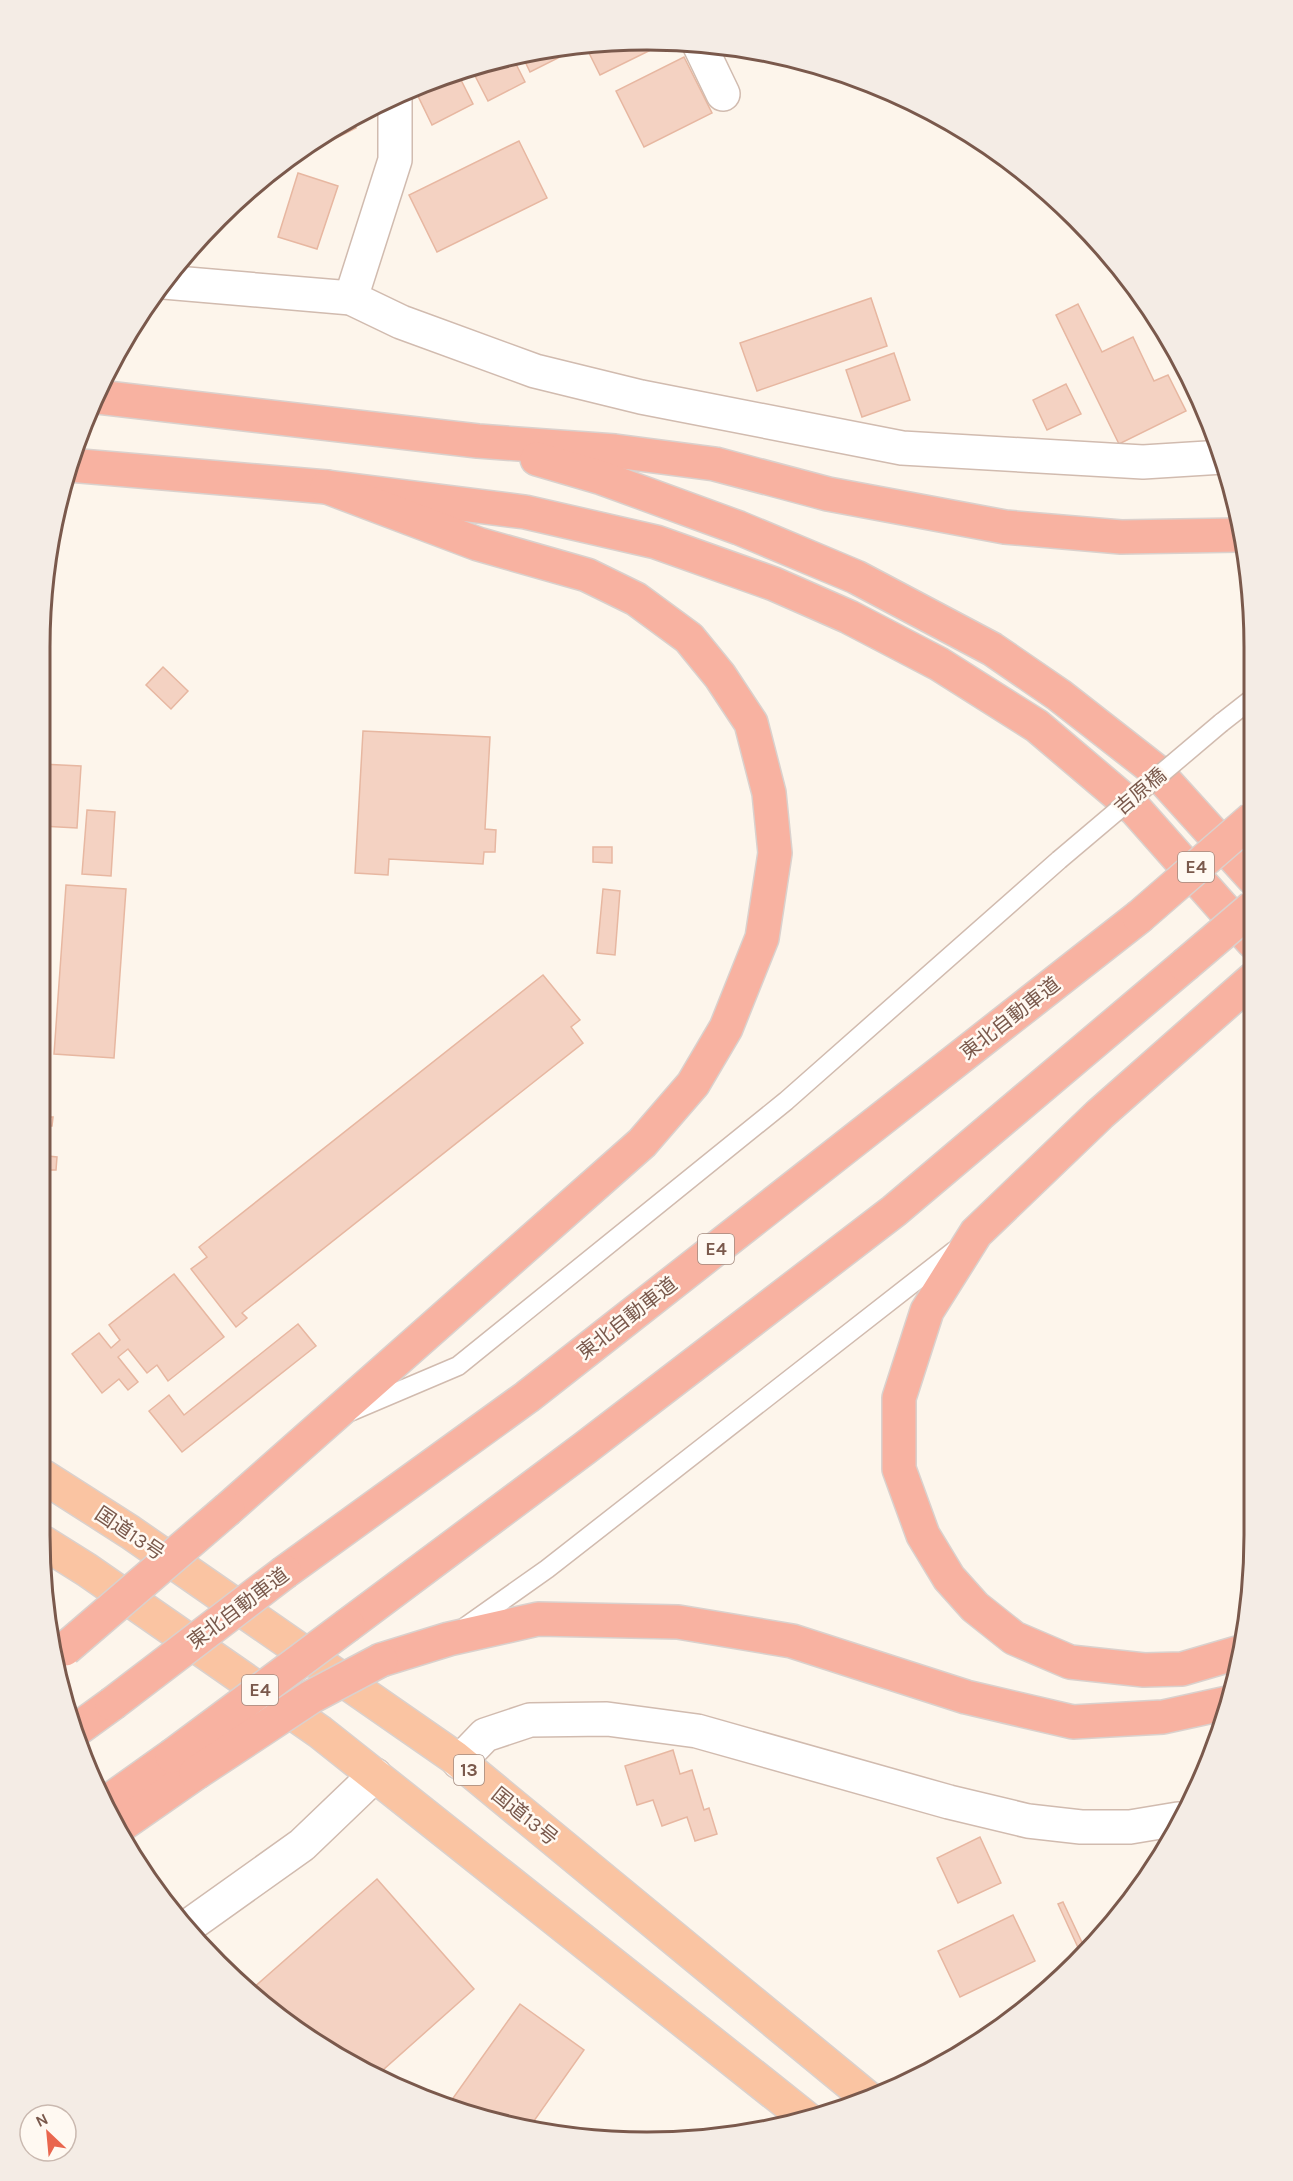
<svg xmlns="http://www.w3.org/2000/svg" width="1293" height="2181" viewBox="0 0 1293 2181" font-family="Karla,'Noto Sans JP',sans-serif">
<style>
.building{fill:#f4d2c2;stroke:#e7b7a1;stroke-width:1.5}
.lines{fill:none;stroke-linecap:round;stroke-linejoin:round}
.service-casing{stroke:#d1bbaf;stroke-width:21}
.minor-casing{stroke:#d1bbaf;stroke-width:36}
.trunk-casing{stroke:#dad1cd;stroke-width:36}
.motorway-casing{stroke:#dad1cd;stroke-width:36}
.service{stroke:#fff;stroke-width:18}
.minor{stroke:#fff;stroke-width:33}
.trunk{stroke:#fac4a2;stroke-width:33}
.motorway{stroke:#f8b2a1;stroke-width:33}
.service-bridge-casing{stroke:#d1bbaf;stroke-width:21;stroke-linecap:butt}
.motorway-bridge-casing{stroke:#dad1cd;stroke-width:36;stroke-linecap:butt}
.service-bridge{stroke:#fff;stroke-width:18}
.motorway-bridge{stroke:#f8b2a1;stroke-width:33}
.labels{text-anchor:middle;stroke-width:5;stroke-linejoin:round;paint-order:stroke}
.shield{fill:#fff9f2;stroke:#a2897e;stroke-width:1.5}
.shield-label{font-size:18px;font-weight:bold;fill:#7a594c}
.street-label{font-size:20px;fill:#7a594c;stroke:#fff9f2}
.rim{fill:none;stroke:#7a594c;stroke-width:3}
</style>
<rect width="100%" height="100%" fill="#fdf5eb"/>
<g class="building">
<polygon points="647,39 669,41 600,75 585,45"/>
<polygon points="565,47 568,53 530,72 521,53"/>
<polygon points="743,49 764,51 749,59"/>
<polygon points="512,56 525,82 488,101 471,68"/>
<polygon points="684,57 712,113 644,147 616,91"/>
<polygon points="457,72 473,104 432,125 416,92"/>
<polygon points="884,88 905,99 896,105"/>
<polygon points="351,119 356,128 303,155 300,150 297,152 309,141"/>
<polygon points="519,141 547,198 437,252 409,195"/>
<polygon points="298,173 338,186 317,249 278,237"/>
<polygon points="871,298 887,346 757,391 740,343"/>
<polygon points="1078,304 1102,352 1133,337 1154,381 1168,375 1186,411 1119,444 1056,315"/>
<polygon points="894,353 910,400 862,417 846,370"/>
<polygon points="1066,384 1081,414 1047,430 1033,400"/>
<polygon points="163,667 188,691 171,709 146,685"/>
<polygon points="363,731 490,737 485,829 496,830 495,852 484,852 483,864 389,859 388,875 355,873"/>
<polygon points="41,764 81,766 77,828 41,826"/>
<polygon points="87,810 115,812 111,876 82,874"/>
<polygon points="593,847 612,847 612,863 593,862"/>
<polygon points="66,885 126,889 114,1058 54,1054"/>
<polygon points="603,889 620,891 615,955 597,953"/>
<polygon points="543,975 580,1020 571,1027 583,1043 242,1313 247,1318 236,1327 191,1269 207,1257 199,1247"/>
<polygon points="42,1117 53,1117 52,1126 42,1126"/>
<polygon points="48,1156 57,1157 56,1170 47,1170"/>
<polygon points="174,1274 224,1337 168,1381 157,1365 147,1373 128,1349 118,1357 138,1382 128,1390 119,1379 102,1393 72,1354 99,1333 111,1348 120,1340 109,1325"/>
<polygon points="298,1324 316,1346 182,1452 149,1411 169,1395 184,1415"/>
<polygon points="673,1750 680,1774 692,1770 704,1810 709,1808 717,1834 695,1841 687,1817 662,1826 653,1800 637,1805 625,1766"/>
<polygon points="980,1837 1001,1883 958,1903 937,1858"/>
<polygon points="377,1879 474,1989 375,2077 277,2017 251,1990"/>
<polygon points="1063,1902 1086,1951 1081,1954 1058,1904"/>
<polygon points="1013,1915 1035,1961 960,1997 938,1951"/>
<polygon points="520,2004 584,2050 529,2128 446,2108"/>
</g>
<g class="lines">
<g class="service-casing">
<g id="service">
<polyline points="1221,723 1253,698"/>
<polyline points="352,1411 458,1366 786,1101 1059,860"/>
<polyline points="465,1627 547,1569 954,1251"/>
</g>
</g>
<g class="minor-casing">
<g id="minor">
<polyline points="699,44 723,94"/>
<polyline points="164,282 351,298 401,322 535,371 641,397 902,448 1143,462 1223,457"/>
<polyline points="351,298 395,160 395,96"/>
<polyline points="459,1762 485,1735 530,1720 607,1719 697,1731 949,1802 1028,1821 1081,1827 1130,1827 1178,1819"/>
<polyline points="187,1927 302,1845 375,1775"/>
</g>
</g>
<g class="trunk-casing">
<g id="trunk">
<polyline points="44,1477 130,1532 454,1757 869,2099"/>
<polyline points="44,1543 87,1570 320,1732 806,2118"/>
</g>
</g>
<g class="motorway-casing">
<g id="motorway">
<polyline points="98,397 478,441 615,451 715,464 828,494 1005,527 1121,537 1239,535"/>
<polyline points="537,459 602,478 739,528 856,577 992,649 1059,695 1155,770 1253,878"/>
<polyline points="69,465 327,487 525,512 656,542 774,584 849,617 939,664 1037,726 1136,810 1253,942"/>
<polyline points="228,1509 642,1143 693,1084 726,1028 762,938 775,853 769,793 751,723 720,676 689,638 636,599 587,575 478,544 327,487"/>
<polyline points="285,1572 527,1397 1139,917"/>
<polyline points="348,1625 585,1448 894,1211 1185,965"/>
<polyline points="1237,1653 1182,1669 1144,1670 1070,1662 1014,1638 975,1607 949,1578 923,1535 899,1469 899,1398 927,1311 976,1233 1100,1114 1253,979"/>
<polyline points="381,1660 449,1639 538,1619 678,1622 792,1641 966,1697 1073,1722 1163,1717 1227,1703"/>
<polyline points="72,1733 112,1704"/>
<polyline points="103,1805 172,1756"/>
<polyline points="117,1828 196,1773"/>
</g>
</g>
<use href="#service" class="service"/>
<use href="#minor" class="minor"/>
<use href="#trunk" class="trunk"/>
<use href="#motorway" class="motorway"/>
<g class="service-bridge-casing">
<polyline id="service-bridge" points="1059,860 1221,723"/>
</g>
<g class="motorway-bridge-casing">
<g id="motorway-bridge">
<polyline points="1139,917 1253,818"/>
<polyline points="1185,965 1253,907"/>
<polyline points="65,1649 228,1509"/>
<polyline points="112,1704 285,1572"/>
<polyline points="172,1756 348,1625"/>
<polyline points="196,1773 311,1697 381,1660"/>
</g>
</g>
<use href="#service-bridge" class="service-bridge"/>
<use href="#motorway-bridge" class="motorway-bridge"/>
</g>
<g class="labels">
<g class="shield">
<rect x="1178" y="852" width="36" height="30" rx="4.5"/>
<rect x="698" y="1234" width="36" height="30" rx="4.5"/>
<rect x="242" y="1675" width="36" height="30" rx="4.5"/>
<rect x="454" y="1755" width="30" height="30" rx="4.5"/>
</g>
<g class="shield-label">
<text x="1196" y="873">E4</text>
<text x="716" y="1255">E4</text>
<text x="260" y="1696">E4</text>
<text x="469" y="1776">13</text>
</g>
<g class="street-label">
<text transform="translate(1140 791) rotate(-40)" y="7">吉原橋</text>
<text transform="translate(1010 1018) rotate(-38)" y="7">東北自動車道</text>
<text transform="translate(627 1318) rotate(-38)" y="7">東北自動車道</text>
<text transform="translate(130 1533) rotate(34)" y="7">国道13号</text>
<text transform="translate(238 1608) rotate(-37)" y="7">東北自動車道</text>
<text transform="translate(525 1816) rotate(39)" y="7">国道13号</text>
</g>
</g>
<path d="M0 0H1293V2181H0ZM647 50H647A597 597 0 0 1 1244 647V1535A597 597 0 0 1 647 2132H647A597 597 0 0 1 50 1535V647A597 597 0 0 1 647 50Z" fill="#f4ece5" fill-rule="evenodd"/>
<path class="rim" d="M647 50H647A597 597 0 0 1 1244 647V1535A597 597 0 0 1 647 2132H647A597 597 0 0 1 50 1535V647A597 597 0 0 1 647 50Z"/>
<g transform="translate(48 2133) rotate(334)"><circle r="28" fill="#fff9f2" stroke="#cab9b0" stroke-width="1.5"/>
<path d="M0-4.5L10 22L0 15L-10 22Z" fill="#e9664e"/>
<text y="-9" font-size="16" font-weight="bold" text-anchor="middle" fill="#7a594c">N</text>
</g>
</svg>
